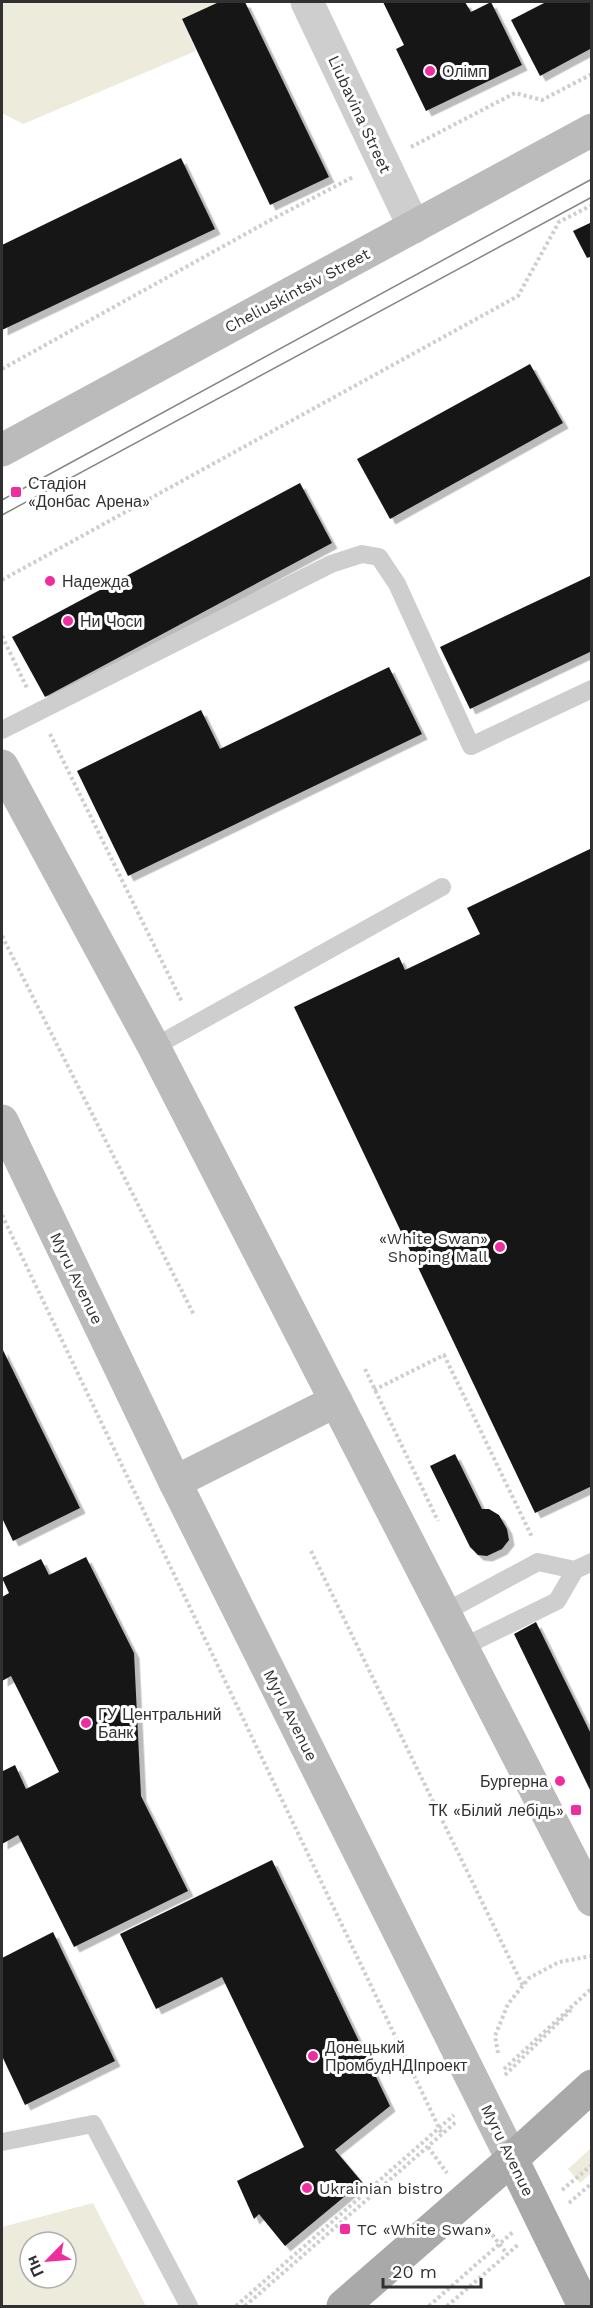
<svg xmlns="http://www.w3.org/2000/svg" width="593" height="2308" viewBox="0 0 593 2308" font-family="'Work Sans',sans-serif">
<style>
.green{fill:#ecebdc;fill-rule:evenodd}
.building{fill:#181818;filter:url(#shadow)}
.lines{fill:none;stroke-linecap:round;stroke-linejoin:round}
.path{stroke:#cecece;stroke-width:4;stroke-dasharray:3 3;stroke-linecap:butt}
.service{stroke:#cecece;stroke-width:18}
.minor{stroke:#cecece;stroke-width:33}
.secondary{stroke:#bbb;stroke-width:33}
.primary{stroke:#a9a9a9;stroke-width:33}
.tram{stroke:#868686;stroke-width:1.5}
.poi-dot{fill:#ef2ca0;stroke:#fff;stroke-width:2}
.labels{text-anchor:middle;stroke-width:6;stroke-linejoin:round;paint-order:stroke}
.poi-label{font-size:16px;fill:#313131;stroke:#fff;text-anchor:start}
.street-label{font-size:16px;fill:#313131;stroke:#fff}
</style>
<defs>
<filter id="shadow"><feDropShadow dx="5.5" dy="5.5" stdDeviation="0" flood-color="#0004"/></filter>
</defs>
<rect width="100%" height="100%" fill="#fff"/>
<g class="green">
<polygon points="2,2 219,2 182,19 196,51 23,124 2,113"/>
<polygon points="591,2148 591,2173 580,2183 568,2169"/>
<path d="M93,2203L146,2306H2V2227ZM30,2242H66V2278H30Z"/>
</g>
<g class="building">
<polygon points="219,2 245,2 329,177 270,205 182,19"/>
<polygon points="383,2 465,2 471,12 491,2 522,65 426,111 396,49 404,45"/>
<polygon points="546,2 592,2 592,48 540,76 511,20"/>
<polygon points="181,158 215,229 2,330 2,245"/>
<polygon points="592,222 592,256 587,258 573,231"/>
<polygon points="530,364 563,423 390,519 357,459"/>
<polygon points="300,483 332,543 45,697 12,637"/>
<polygon points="592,575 592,651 470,709 440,647"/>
<polygon points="389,667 422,734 128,876 77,771 201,710 220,749"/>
<polygon points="592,848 592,1486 535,1513 294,1007 399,957 405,970 480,934 467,908"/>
<polygon points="2,1348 80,1508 13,1541 2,1518"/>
<polygon points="455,1454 482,1509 489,1509 499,1515 507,1529 509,1540 502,1549 487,1556 478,1555 470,1547 430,1466"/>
<polygon points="86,1557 134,1653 141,1796 188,1891 74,1947 18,1835 2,1844 2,1768 3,1771 15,1765 26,1789 59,1772 11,1676 2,1681 2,1597 9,1593 2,1578 41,1559 49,1575"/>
<polygon points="536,1622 592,1736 592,1794 514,1634"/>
<polygon points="272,1860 390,2106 335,2150 362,2182 285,2246 259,2214 254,2219 237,2181 304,2147 222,1977 156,2009 120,1934"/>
<polygon points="53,1932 115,2061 25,2105 2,2056 2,1958"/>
</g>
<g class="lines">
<g class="path">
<polyline points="411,147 515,93 542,100 592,74"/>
<polyline points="2,369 267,222 353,177"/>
<polyline points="2,580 518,296 559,222 592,205"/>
<polyline points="2,636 28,690"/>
<polyline points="50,734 182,1002"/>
<polyline points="2,936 194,1315"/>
<polyline points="2,1215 442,2134"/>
<polyline points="365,1369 438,1521"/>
<polyline points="374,1390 444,1355 532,1537"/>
<polyline points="311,1551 523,1986"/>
<polyline points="498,2053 495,2036 508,2004 529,1978 559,1962 592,1956"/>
<polyline points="504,2069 592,1988"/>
<polyline points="505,2075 571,2010"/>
<polyline points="428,2147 447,2173"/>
<polyline points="562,2190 592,2165"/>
<polyline points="569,2203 592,2183"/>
<polyline points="485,2225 507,2254"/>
<polyline points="236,2306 454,2115"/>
<polyline points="245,2306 457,2121"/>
<polyline points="429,2306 513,2232"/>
<polyline points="447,2306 519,2244"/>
</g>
<g class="service">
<polyline points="2,730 331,564 362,554 379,557 397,584 471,746 592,689"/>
<polyline points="154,1047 442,887"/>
<polyline points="445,1612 538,1562 575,1570"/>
<polyline points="463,1647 557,1601 575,1570 592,1562"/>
<polyline points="2,2142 93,2124 189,2306"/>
</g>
<polyline class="minor" points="307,2 414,227"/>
<g class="secondary">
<polyline points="2,450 592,130"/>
<polyline points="2,766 154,1047 592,1900"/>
<polyline points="2,1121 175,1482 512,2159"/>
<polyline points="175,1482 336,1401"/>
</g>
<g class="primary">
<polyline points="512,2159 584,2306"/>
<polyline points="343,2306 512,2159 592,2086"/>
</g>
<g class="tram">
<polyline points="2,500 592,179"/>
<polyline points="2,515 592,197"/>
</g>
</g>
<g class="poi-dot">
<circle cx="430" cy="71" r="6"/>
<rect x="10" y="486" width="12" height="12" rx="3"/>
<circle cx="50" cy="581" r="6"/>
<circle cx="68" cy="621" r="6"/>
<circle cx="500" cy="1247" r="6"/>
<circle cx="86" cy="1723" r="6"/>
<circle cx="560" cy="1781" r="6"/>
<rect x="570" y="1804" width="12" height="12" rx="3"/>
<circle cx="313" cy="2056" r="6"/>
<circle cx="307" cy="2188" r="6"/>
<rect x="339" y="2223" width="12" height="12" rx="3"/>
</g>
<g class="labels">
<g class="poi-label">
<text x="442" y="77">Олімп</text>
<text x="28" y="489">Стадіон<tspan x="28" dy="18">«Донбас Арена»</tspan></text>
<text x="62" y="587">Надежда</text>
<text x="80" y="627">Ни Чоси</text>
<text x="488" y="1244" text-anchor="end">«White Swan»<tspan x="488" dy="18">Shoping Mall</tspan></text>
<text x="98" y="1720">ГУ Центральний<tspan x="98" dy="18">Банк</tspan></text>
<text x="548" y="1787" text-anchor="end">Бургерна</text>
<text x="564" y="1816" text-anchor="end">ТК «Білий лебідь»</text>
<text x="325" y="2053">Донецький<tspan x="325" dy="18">ПромбудНДІпроект</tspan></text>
<text x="319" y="2194">Ukrainian bistro</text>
<text x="357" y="2235">TC «White Swan»</text>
</g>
<g class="street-label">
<text transform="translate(360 114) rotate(65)" y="6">Liubavina Street</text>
<text transform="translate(297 290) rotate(-28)" y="6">Cheliuskintsiv Street</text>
<text transform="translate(77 1278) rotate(64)" y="6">Myru Avenue</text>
<text transform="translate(291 1715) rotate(63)" y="6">Myru Avenue</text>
<text transform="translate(508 2150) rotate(64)" y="6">Myru Avenue</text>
</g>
</g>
<rect width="593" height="2308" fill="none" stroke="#313131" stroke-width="6"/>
<g transform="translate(48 2260) rotate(245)"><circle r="28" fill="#ffffff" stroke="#adadad" stroke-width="1.5"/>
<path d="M0-4.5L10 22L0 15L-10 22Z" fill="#ef2ca0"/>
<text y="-9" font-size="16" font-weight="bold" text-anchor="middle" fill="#313131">Пн</text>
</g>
<path d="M383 2278v9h98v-9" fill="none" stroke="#313131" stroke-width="3"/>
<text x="392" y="2278" font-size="18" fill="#313131" stroke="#ffffff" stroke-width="4.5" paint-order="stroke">20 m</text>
</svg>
